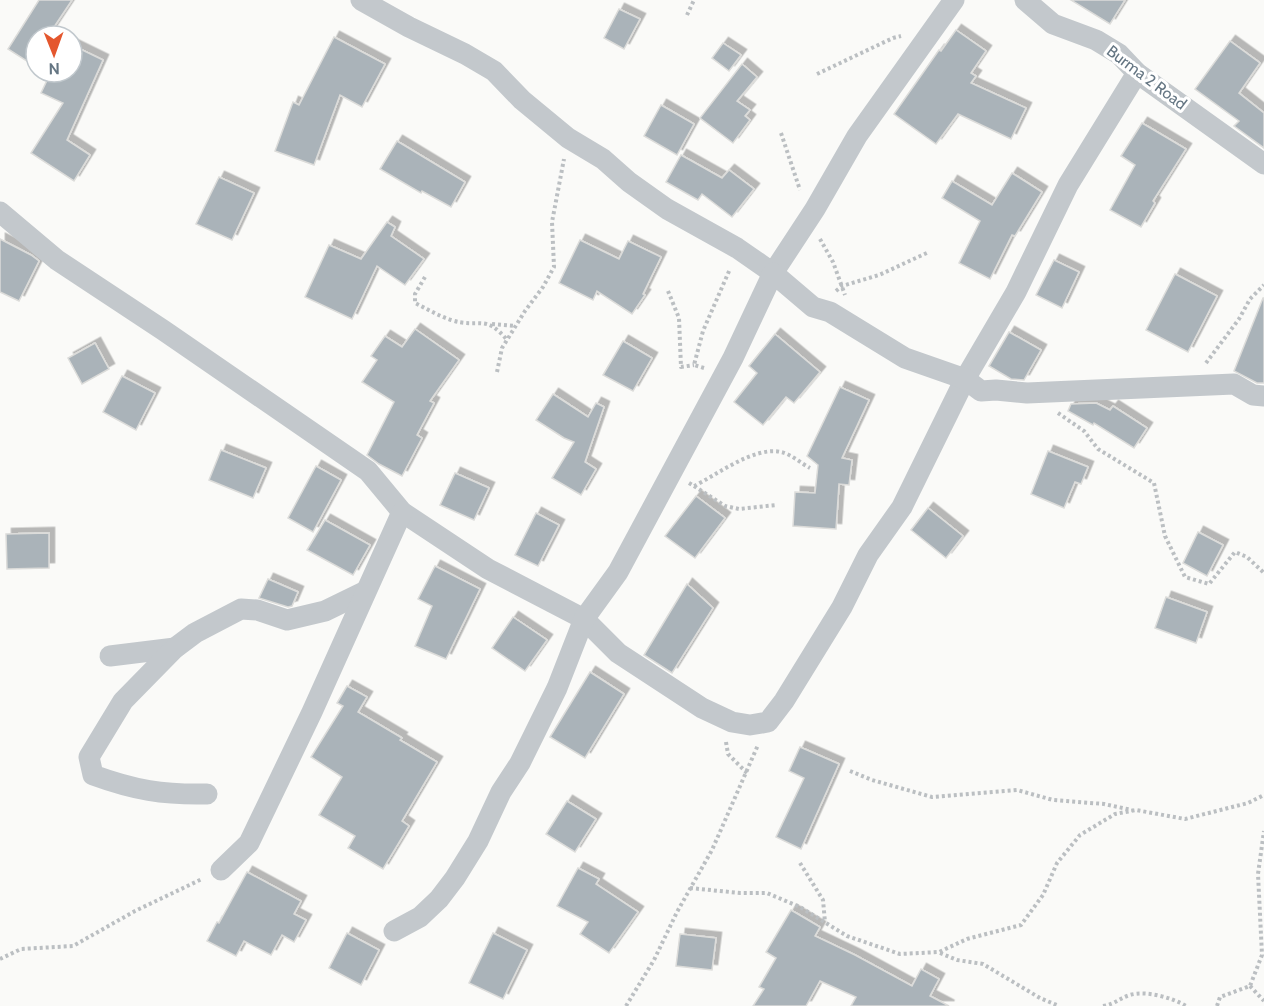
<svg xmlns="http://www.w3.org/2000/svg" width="1264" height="1006" viewBox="0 0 1264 1006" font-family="Cabin,sans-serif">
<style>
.building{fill:#aab3b9;stroke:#dcdcda;stroke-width:1.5;filter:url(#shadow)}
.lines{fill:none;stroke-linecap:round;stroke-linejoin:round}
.path{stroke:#bbbfc2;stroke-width:4;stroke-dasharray:3 3;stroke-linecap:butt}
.street{stroke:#c3c8cc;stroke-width:21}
.labels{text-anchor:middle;stroke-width:6;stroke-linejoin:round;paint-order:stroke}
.street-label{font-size:16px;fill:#657683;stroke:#fff}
</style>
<defs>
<filter id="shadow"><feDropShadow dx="5.5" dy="-5.5" stdDeviation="0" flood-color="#0004"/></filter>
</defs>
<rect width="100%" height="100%" fill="#fafaf8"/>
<g class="building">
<polygon points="39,0 72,0 48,36 36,36 36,67 8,49"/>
<polygon points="1071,0 1125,0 1110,24"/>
<polygon points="619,9 640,19 624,49 604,38"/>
<polygon points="956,30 986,51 971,73 976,76 971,83 1026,108 1011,139 958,114 936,144 894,114 939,50 941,51"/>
<polygon points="334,37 385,64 362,107 340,95 314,165 275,151 293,102 299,105"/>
<polygon points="1230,41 1260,63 1239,93 1264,113 1264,148 1234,126 1239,121 1195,89"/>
<polygon points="723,43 741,55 729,71 712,58"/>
<polygon points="72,45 103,60 67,140 90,155 74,181 31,153 63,103 41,93 51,72 72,72"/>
<polygon points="742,64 757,77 737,101 750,110 745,116 750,120 733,143 700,118"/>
<polygon points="661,105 694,124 677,155 644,136"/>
<polygon points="1142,123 1186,149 1153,201 1155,203 1141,227 1110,210 1135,165 1121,156"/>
<polygon points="397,141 465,182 451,207 422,191 421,193 380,169"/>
<polygon points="681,155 722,178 729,170 754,189 732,217 702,194 698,200 666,182"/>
<polygon points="1012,173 1042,192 1015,236 1012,235 990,279 959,263 980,221 942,198 952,181 992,205"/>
<polygon points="219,177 254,193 232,240 196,224"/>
<polygon points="387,222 395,227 391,236 424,259 405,285 377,266 352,319 305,297 329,245 361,259"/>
<polygon points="0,239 31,255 39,261 19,301 0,292"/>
<polygon points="580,240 619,259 628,241 661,257 643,294 645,295 632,314 597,291 593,300 559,283"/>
<polygon points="1054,260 1079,272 1062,308 1036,295"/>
<polygon points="1175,274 1217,296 1188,352 1146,330"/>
<polygon points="1263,298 1264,298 1264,383 1257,383 1234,371"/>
<polygon points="415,329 459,360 430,401 434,403 417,435 422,438 402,476 379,464 367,455 394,402 362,382 377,360 371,356 385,336 402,347"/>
<polygon points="1009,332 1041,350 1024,380 1011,379 989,366"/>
<polygon points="775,334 820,372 794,403 786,397 763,425 734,402 757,373 749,366"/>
<polygon points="623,341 652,358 633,391 603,375"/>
<polygon points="95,343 109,369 82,384 68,358"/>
<polygon points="122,376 155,393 136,430 103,412"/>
<polygon points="840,387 869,400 842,458 852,460 849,485 839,484 836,529 793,526 795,492 815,493 818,465 807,456"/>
<polygon points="553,394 588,417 596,403 604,407 585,462 596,469 581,495 552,478 574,442 564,438 536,420"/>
<polygon points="1096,403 1110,410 1113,406 1147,428 1134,448 1094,423 1093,425 1068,411 1071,404"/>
<polygon points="221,450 266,468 253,498 209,480"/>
<polygon points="1048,451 1088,467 1081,484 1075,482 1064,508 1031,494"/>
<polygon points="316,466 341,480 313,532 288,518"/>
<polygon points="455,473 489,488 474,520 440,505"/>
<polygon points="696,496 725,518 695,558 665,536"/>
<polygon points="928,508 963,536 946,558 911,530"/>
<polygon points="536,513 559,525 538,566 515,555"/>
<polygon points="325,520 370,545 353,575 307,550"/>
<polygon points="1198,532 1223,545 1207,576 1183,563"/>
<polygon points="49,533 49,568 7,569 6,534"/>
<polygon points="435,566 480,589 446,659 415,646 432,606 418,599"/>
<polygon points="268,579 298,592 292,606 288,607 259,598"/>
<polygon points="687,584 713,608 672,673 644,655"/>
<polygon points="1166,597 1207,612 1196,643 1155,628"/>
<polygon points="513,617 547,640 525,671 492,648"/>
<polygon points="590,672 624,694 585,758 550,737"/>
<polygon points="347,686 367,697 358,712 402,738 400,740 437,762 402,821 409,826 383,869 348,848 355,836 319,815 342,777 311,757 343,706 337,703"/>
<polygon points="800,747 839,764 801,849 776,837 804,778 789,771"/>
<polygon points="567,801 596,819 575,852 546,834"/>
<polygon points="578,868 599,879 596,884 638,912 609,953 580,934 588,922 557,906"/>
<polygon points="247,872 301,901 294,914 306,920 294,942 282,935 271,955 244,941 236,956 207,941 217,922 219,923"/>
<polygon points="791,910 820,927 815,936 855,955 912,986 921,969 939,979 930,996 949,1006 851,1006 856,997 820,981 806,1006 753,1006 764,989 759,987 776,958 766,952"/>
<polygon points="347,933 379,950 361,985 329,968"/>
<polygon points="493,933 527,950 503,999 469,983"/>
<polygon points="680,934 716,938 712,970 676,966"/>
</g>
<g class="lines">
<g class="path">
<polyline points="687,15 694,0"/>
<polyline points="817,74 893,38 901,36"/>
<polyline points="781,133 800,190"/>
<polyline points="820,239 833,262 845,295"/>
<path d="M425,277L415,294V303C427,309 439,316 451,320C479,329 485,313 507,340"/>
<polyline points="668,291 679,318 681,367 694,365"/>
<polyline points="836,291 842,286 879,275 929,252"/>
<polyline points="492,324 515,326"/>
<polyline points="1206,363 1239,319 1250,299 1264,285"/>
<polyline points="704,368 694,365 703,331 730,269"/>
<polyline points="497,372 502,348 525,311 543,287 554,267 552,222 564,159"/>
<polyline points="1058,413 1084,431 1098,449 1154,483 1165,536 1185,577 1209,584 1235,552 1247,557 1264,573"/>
<path d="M689,483L694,486C717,475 754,446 781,452C791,454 802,464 810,468"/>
<polyline points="694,486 725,506 739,509 776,505"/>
<polyline points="726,742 728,754 747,773"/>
<polyline points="850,771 872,780 932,797 1017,790 1053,800 1104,804 1132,810"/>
<polyline points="800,863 823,900 825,922"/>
<polyline points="690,888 740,893 767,893 800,907 847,936 900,954 939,952 967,939 1021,925 1043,895 1057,863 1080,835 1115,814 1136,810 1185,819 1248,803 1264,795"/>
<polyline points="940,953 957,960 983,964 1040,998 1059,1006"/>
<polyline points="0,959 21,949 73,946 135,911 202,879"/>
<polyline points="1250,986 1264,1001"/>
<polyline points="626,1006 654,960 677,912 712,850 758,745"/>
<path d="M1103,1006C1115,1004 1120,998 1130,995C1146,990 1173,998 1186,1006"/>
<polyline points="1217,1006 1220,997 1250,986 1262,955 1258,874 1264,831"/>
</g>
<g class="street">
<polyline points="361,0 409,27 465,54 494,71 522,100 568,138 603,159 629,182 667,209 737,248 773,273 815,209 857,136 954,0"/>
<polyline points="1025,0 1053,24 1096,40 1119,54 1137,73 1264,164"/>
<polyline points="0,212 57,260 163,330 368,471 402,512 488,569 584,619 618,653 702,708 732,722 750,725 768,722 784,701 842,607 868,555 902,507 965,379 1016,292 1068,185 1137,73"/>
<polyline points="110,656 175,648"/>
<path d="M207,794C163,795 134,790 93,775L89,757L123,701L175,648L195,633L241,609L257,610L287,620L325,611L364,592"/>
<polyline points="221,870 249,843 312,712 402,512"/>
<polyline points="394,931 420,917 439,899 455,878 478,841 501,792 520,763 557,688 584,619 618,572 733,358 773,273 813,307 830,312 905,358 965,379 981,391 996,390 1027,393 1234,384 1253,395 1264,396"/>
</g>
</g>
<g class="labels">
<g class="street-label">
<text transform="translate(1147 77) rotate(37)" y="6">Burma 2 Road</text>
</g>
</g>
<g transform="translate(54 54) rotate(179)"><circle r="28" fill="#ffffff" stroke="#c1c8cd" stroke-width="1.5"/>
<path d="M0-4.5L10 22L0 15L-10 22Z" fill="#e4572e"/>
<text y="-9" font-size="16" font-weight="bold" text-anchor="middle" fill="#657683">N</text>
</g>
</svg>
